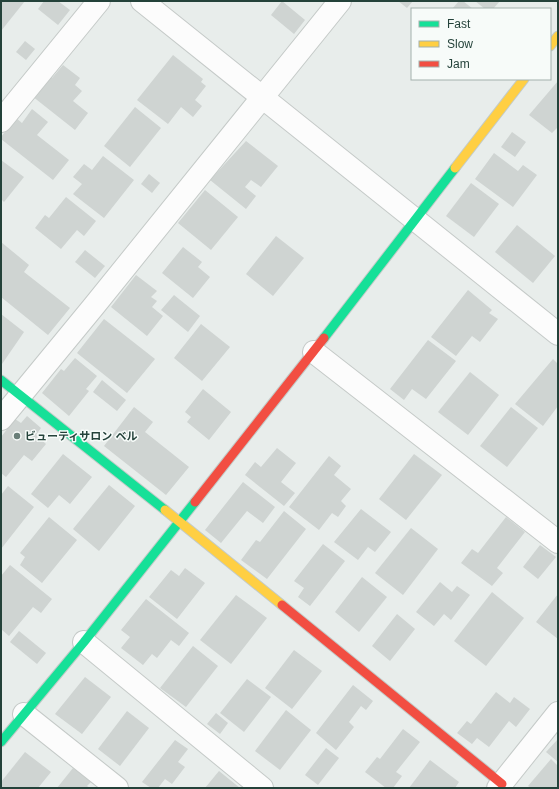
<svg xmlns="http://www.w3.org/2000/svg" width="559" height="789" viewBox="0 0 559 789" font-family="Arial,'Noto Sans JP',sans-serif">
<style>
.building{fill:#cfd4d2}
.lines{fill:none;stroke-linecap:round;stroke-linejoin:round}
.street-casing{stroke:#c5cac8;stroke-width:24}
.fast-casing{stroke:#c3cbc8;stroke-width:11}
.slow-casing{stroke:#c3cbc8;stroke-width:11}
.jam-casing{stroke:#c3cbc8;stroke-width:11}
.street{stroke:#fcfcfc;stroke-width:22}
.fast{stroke:#16e098;stroke-width:9}
.slow{stroke:#ffcf43;stroke-width:9}
.jam{stroke:#f24e42;stroke-width:9}
.poi-dot{fill:#697e78;stroke:#f7fbf9;stroke-width:1.5}
.labels{text-anchor:middle;stroke-width:3;stroke-linejoin:round;paint-order:stroke}
.poi-label{font-size:11px;font-weight:bold;fill:#24423a;stroke:#f7fbf9;text-anchor:start}
</style>
<rect width="100%" height="100%" fill="#e8edeb"/>
<g class="building">
<polygon points="1,1 25,1 1,31"/>
<polygon points="44,1 58,1 70,10 58,25 38,9"/>
<polygon points="282,1 305,20 294,34 271,15"/>
<polygon points="398,1 413,1 407,8"/>
<polygon points="459,1 463,1 473,9 452,9"/>
<polygon points="475,1 500,1 493,9 485,9"/>
<polygon points="25,41 35,49 26,60 16,52"/>
<polygon points="173,55 203,79 201,82 206,86 195,100 202,106 193,117 181,107 168,124 137,100"/>
<polygon points="63,65 80,78 75,85 82,91 73,101 88,113 75,130 32,96 49,75 52,78"/>
<polygon points="558,81 558,127 552,133 529,115"/>
<polygon points="135,107 161,128 130,167 104,146"/>
<polygon points="32,109 48,122 37,135 69,160 53,180 1,139 1,137 16,118 22,123"/>
<polygon points="512,132 526,142 515,157 501,147"/>
<polygon points="246,141 278,166 261,187 251,180 245,187 256,196 246,209 210,180"/>
<polygon points="494,153 518,171 523,165 537,175 513,207 475,179"/>
<polygon points="103,156 134,180 104,218 73,194 82,184 73,177 84,164 92,170"/>
<polygon points="1,160 24,177 4,202 1,199"/>
<polygon points="149,174 160,183 152,193 141,184"/>
<polygon points="471,183 499,204 474,237 446,216"/>
<polygon points="205,190 238,217 211,250 178,223"/>
<polygon points="66,197 96,221 84,236 77,230 61,249 35,228 45,215 49,218"/>
<polygon points="517,225 555,256 533,283 495,252"/>
<polygon points="276,236 304,258 273,296 246,274"/>
<polygon points="1,242 29,265 24,272 70,308 48,335 1,297"/>
<polygon points="183,247 202,262 198,267 210,277 193,298 162,273"/>
<polygon points="85,250 105,266 95,278 75,262"/>
<polygon points="136,275 157,291 151,297 157,301 152,307 163,316 147,336 111,307"/>
<polygon points="468,290 492,310 489,313 498,319 480,342 472,336 456,356 431,337"/>
<polygon points="174,295 200,316 188,332 161,310"/>
<polygon points="1,314 24,332 2,364 1,364"/>
<polygon points="104,319 155,359 127,393 77,353"/>
<polygon points="201,324 230,347 202,381 174,358"/>
<polygon points="428,340 456,361 426,399 412,389 404,400 390,389"/>
<polygon points="75,358 97,376 86,389 89,391 69,416 42,393 61,369 64,371"/>
<polygon points="553,359 558,364 558,406 543,426 515,404"/>
<polygon points="470,372 499,395 468,435 438,412"/>
<polygon points="102,380 126,400 117,411 93,392"/>
<polygon points="203,389 231,412 209,440 187,422 191,417 185,412"/>
<polygon points="134,407 153,422 145,432 189,467 166,495 104,446"/>
<polygon points="511,407 538,428 507,467 480,446"/>
<polygon points="27,416 41,428 36,435 46,444 32,461 24,455 6,477 1,473 1,437 15,419 21,423"/>
<polygon points="277,448 296,463 281,482 295,493 284,506 245,475 255,462 261,467"/>
<polygon points="63,454 92,477 70,504 59,495 48,508 31,494"/>
<polygon points="414,454 442,475 406,520 379,499"/>
<polygon points="329,456 341,466 334,475 351,489 341,501 346,506 338,517 332,513 319,530 289,507"/>
<polygon points="243,482 275,507 263,523 247,511 221,543 205,530"/>
<polygon points="109,485 135,506 99,551 73,529"/>
<polygon points="8,486 34,507 1,549 1,495"/>
<polygon points="361,509 391,532 375,552 368,547 358,560 334,542"/>
<polygon points="284,511 306,529 267,579 241,560 256,540 260,542"/>
<polygon points="49,517 77,540 42,583 20,565 25,557 20,553"/>
<polygon points="506,517 525,532 497,568 503,573 492,586 461,563 472,549 478,553"/>
<polygon points="411,528 438,549 403,595 375,573"/>
<polygon points="323,544 345,561 310,606 298,597 304,588 294,581"/>
<polygon points="540,545 556,557 538,579 523,567"/>
<polygon points="10,565 52,599 41,613 33,607 9,636 1,629 1,576"/>
<polygon points="185,568 205,583 177,619 149,597 171,570 179,576"/>
<polygon points="362,577 387,597 359,632 335,612"/>
<polygon points="440,582 452,592 457,586 470,595 451,620 444,614 434,626 416,612"/>
<polygon points="492,592 524,618 486,666 454,641"/>
<polygon points="558,594 558,639 536,622"/>
<polygon points="236,595 267,618 231,664 200,640"/>
<polygon points="146,599 189,633 179,646 171,640 157,658 152,654 143,665 121,648 130,637 121,630"/>
<polygon points="397,614 415,629 390,661 372,646"/>
<polygon points="19,631 46,653 37,664 10,642"/>
<polygon points="193,646 218,666 186,707 160,688"/>
<polygon points="294,650 322,671 292,709 265,688"/>
<polygon points="85,677 111,697 82,734 55,714"/>
<polygon points="247,679 271,697 244,732 220,713"/>
<polygon points="353,685 373,701 366,710 361,706 349,722 354,727 336,750 316,733"/>
<polygon points="496,692 510,703 514,697 530,709 516,727 509,721 489,747 477,738 472,744 457,733 467,721 471,724"/>
<polygon points="286,710 311,730 280,770 255,751"/>
<polygon points="127,711 149,728 120,766 98,749"/>
<polygon points="216,713 228,723 220,734 207,724"/>
<polygon points="403,729 420,742 396,772 402,776 393,788 386,788 365,772 377,757 380,759"/>
<polygon points="558,739 558,762 546,752"/>
<polygon points="175,740 188,749 178,762 185,767 172,784 165,779 158,788 151,788 142,782"/>
<polygon points="326,748 339,758 318,785 305,775"/>
<polygon points="25,752 51,772 38,788 4,788 1,786 1,782"/>
<polygon points="551,759 558,766 558,788 531,788 528,786"/>
<polygon points="430,760 459,782 455,788 409,788"/>
<polygon points="73,768 91,782 87,786 90,788 57,788"/>
<polygon points="219,771 240,788 205,788"/>
</g>
<g class="lines">
<g class="street-casing">
<g id="street">
<polyline points="142,1 558,334"/>
<polyline points="1,121 99,1"/>
<polyline points="314,352 558,542"/>
<polyline points="1,419 94,306 340,1"/>
<polyline points="84,642 262,788"/>
<polyline points="24,714 117,788"/>
<polyline points="498,788 558,713"/>
</g>
</g>
<g class="fast-casing">
<g id="fast">
<polyline points="324,338 455,168"/>
<polyline points="1,380 165,510"/>
<polyline points="1,742 84,642 195,502"/>
</g>
</g>
<g class="slow-casing">
<g id="slow">
<polyline points="550,46 558,36"/>
<polyline points="455,168 524,79"/>
<polyline points="165,510 282,605"/>
</g>
</g>
<g class="jam-casing">
<g id="jam">
<polyline points="195,502 324,338"/>
<polyline points="282,605 502,784"/>
</g>
</g>
<use href="#street" class="street"/>
<use href="#fast" class="fast"/>
<use href="#slow" class="slow"/>
<use href="#jam" class="jam"/>
</g>
<circle class="poi-dot" cx="17" cy="436" r="4"/>
<g class="labels">
<g class="poi-label">
<text x="25" y="440">ビューティサロン ベル</text>
</g>
</g>
<rect width="559" height="789" fill="none" stroke="#24423a" stroke-width="4"/>
<rect x="411" y="8" width="140" height="72" fill="#f7fbf9" stroke="#a3b1ad"/>
<rect x="419" y="21" width="20" height="6" fill="#16e098" stroke="#a3b1ad"/>
<text x="447" y="28" font-size="12" fill="#24423a">Fast</text>
<rect x="419" y="41" width="20" height="6" fill="#ffcf43" stroke="#a3b1ad"/>
<text x="447" y="48" font-size="12" fill="#24423a">Slow</text>
<rect x="419" y="61" width="20" height="6" fill="#f24e42" stroke="#a3b1ad"/>
<text x="447" y="68" font-size="12" fill="#24423a">Jam</text>
</svg>
